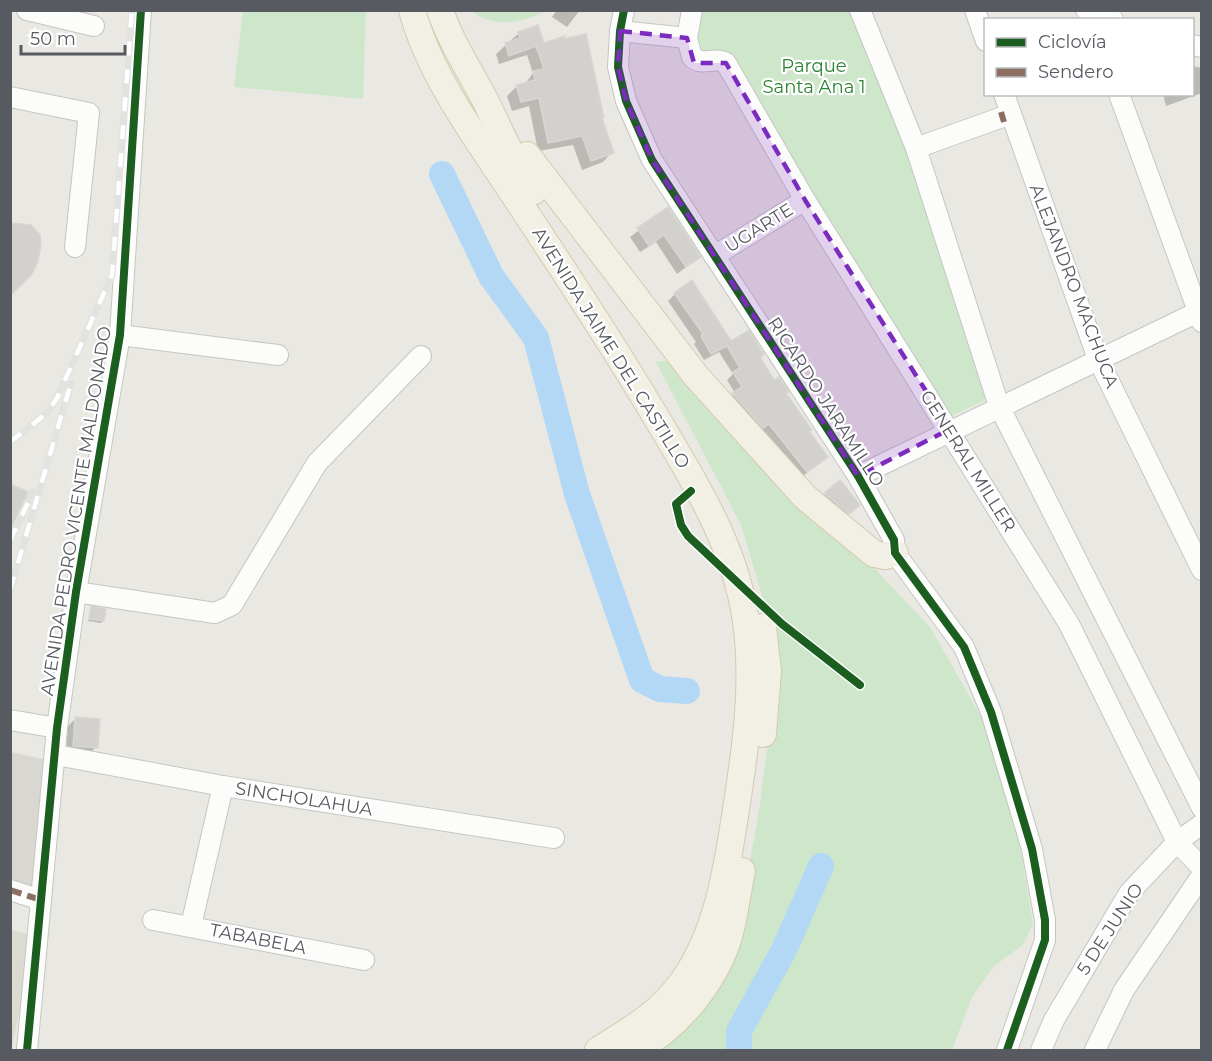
<svg xmlns="http://www.w3.org/2000/svg" width="1212" height="1061" viewBox="0 0 1212 1061" font-family="Montserrat,sans-serif">
<style>
.industrial{fill:#d9d7d1}
.education{fill:#dcdbd1}
.green{fill:#cee7cb}
.shadow{fill:#0003}
.lines{fill:none;stroke-linecap:round;stroke-linejoin:round}
.river{stroke:#b3d8f6;stroke-width:26}
.building{fill:#d2d1cd;stroke:#d8d6d1;stroke-width:1.5}
.minor-casing{stroke:#c5c6c4;stroke-width:22}
.major-casing{stroke:#d4caad;stroke-width:28}
.minor{stroke:#fcfcfb;stroke-width:20}
.major{stroke:#f2f0e5;stroke-width:26}
.rail-casing{stroke:#e2e2e1;stroke-width:7}
.rail{stroke:#fff;stroke-width:4.5;stroke-dasharray:14;stroke-linecap:butt}
.quiet{stroke:#8d6e63;stroke-width:6;stroke-dasharray:12 6;stroke-linecap:butt}
.cycleway-casing{stroke:#fff;stroke-width:11}
.cycleway{stroke:#1b5e20;stroke-width:8}
.marked{fill:#7b2cbf;fill-opacity:0.2;stroke:#7b2cbf;stroke-width:4.5;stroke-dasharray:12 8;stroke-linejoin:round}
.labels{text-anchor:middle;stroke-width:4.5;stroke-linejoin:round;paint-order:stroke}
.park-label{font-size:18px;fill:#2c8432;stroke:#fff}
.street-label{font-size:18px;fill:#575b61;stroke:#fff}
</style>
<rect width="100%" height="100%" fill="#eae8e2"/>
<polygon class="industrial" points="11,752 51,761 37,890 11,884"/>
<polygon class="education" points="11,930 36,936 11,1050"/>
<g class="green">
<polygon points="243,11 366,11 363,99 234,87"/>
<path d="M471,11H470H546C521,24 493,28 471,11Z"/>
<polygon points="703,11 856,11 992,397 949,417 725,53 692,53 695,27"/>
<polygon points="669,360 747,444 787,497 859,552 930,627 980,715 1002,768 1022,858 1033,924 1023,945 994,966 972,997 952,1050 647,1050 740,916 760,804 771,715 767,626 762,595 741,525 656,362"/>
</g>
<g class="shadow">
<polygon points="557,10 580,10 567,27 552,17"/>
<polygon points="519,33 543,45 603,117 601,120 612,152 603,162 582,170 573,145 538,151 529,106 512,111 507,96 517,86 525,84 533,73 527,55 499,64 496,54"/>
<polygon points="1192,66 1202,68 1202,93 1166,106 1163,94 1192,94"/>
<polygon points="668,209 699,257 677,274 656,242 640,252 630,237"/>
<polygon points="675,294 730,343 759,358 826,457 819,464 800,478 762,430 755,434 726,401 735,393 727,380 733,374 719,352 704,360 694,344 696,342 668,301"/>
<polygon points="840,482 853,510 843,518 820,499"/>
<polygon points="92,608 103,621 101,623 88,621"/>
<polygon points="76,718 96,747 88,755 66,753 68,726"/>
</g>
<g class="lines">
<g class="river">
<polyline points="442,174 491,276 536,338 577,494 642,680 660,689 687,691"/>
<polyline points="739,1050 739,1031 784,950 821,866"/>
</g>
</g>
<g class="building">
<polygon points="538,25 544,43 565,36 563,39 586,34 604,118 602,118 614,153 591,161 582,136 548,143 539,98 521,102 516,85 535,80 533,71 544,69 536,46 509,56 505,43 520,38 518,32"/>
<polygon points="668,207 701,257 686,267 664,235 649,246 637,228"/>
<polygon points="10,223 31,225 40,235 41,243 38,261 32,274 10,296"/>
<polygon points="692,280 731,341 749,330 764,355 760,357 774,380 779,377 789,392 786,393 812,430 809,431 828,457 807,472 769,424 763,428 732,393 742,387 733,372 740,368 727,346 711,354 701,336 703,334 674,293"/>
<polygon points="840,480 860,505 849,514 824,493"/>
<polygon points="10,484 28,492 10,530"/>
<polygon points="91,606 106,609 104,621 89,619"/>
<polygon points="75,717 100,719 98,748 73,746"/>
</g>
<g class="lines">
<g class="minor-casing">
<g id="minor">
<polyline points="27,10 94,26"/>
<polyline points="624,10 620,31 618,67 626,101 652,160 858,476 894,540 895,553 964,647 991,712 1032,849 1045,920 1045,940 1007,1050"/>
<path d="M692,10L687,38L692,57C701,67 715,56 726,63L805,200L1069,624L1177,842L1202,868"/>
<polyline points="860,10 916,148 999,406 1202,808"/>
<polyline points="975,10 986,41"/>
<polyline points="1086,10 1113,20"/>
<polyline points="620,31 687,38"/>
<polyline points="1192,45 1202,47"/>
<polyline points="1004,94 1098,359 1202,570"/>
<polyline points="1119,94 1202,322"/>
<polyline points="10,97 89,113 75,247"/>
<polyline points="916,148 1011,114"/>
<polyline points="714,256 805,200"/>
<polyline points="120,335 278,355"/>
<polyline points="858,476 1202,310"/>
<polyline points="76,592 215,613 232,605 317,463 421,356"/>
<polyline points="10,720 57,728"/>
<polyline points="56,755 223,786 554,838"/>
<polyline points="10,890 41,900"/>
<polyline points="153,920 364,960"/>
<polyline points="191,926 223,786"/>
<polyline points="27,1050 57,728 76,592 120,335 141,10"/>
<polyline points="1041,1050 1054,1020 1129,893 1177,842 1202,824"/>
<polyline points="1095,1050 1124,990 1202,875"/>
</g>
</g>
<g class="major-casing">
<g id="major">
<path d="M412,10C430,76 475,136 512,192C561,266 610,340 656,417C694,481 736,546 746,622C755,687 745,752 735,816C725,879 714,950 669,998C650,1019 622,1035 598,1050"/>
<path d="M440,10C451,43 470,71 486,102C501,133 514,163 533,192"/>
<polyline points="527,155 696,376 805,497 874,554 885,556 895,553"/>
<polyline points="763,627 768,671 763,734"/>
<path d="M637,1050C678,1026 713,985 728,940C735,918 737,893 742,871"/>
</g>
</g>
<use href="#minor" class="minor"/>
<use href="#major" class="major"/>
<g class="rail-casing">
<g id="rail">
<polyline points="10,442 46,414 57,398 112,275 132,10"/>
<polyline points="10,541 33,492"/>
<polyline points="10,590 71,383"/>
</g>
</g>
<use href="#rail" class="rail"/>
<g class="quiet">
<polyline points="1001,112 1004,122"/>
<polyline points="10,890 41,900"/>
</g>
<g class="cycleway-casing">
<g id="cycleway">
<polyline points="624,10 620,31 618,67 626,101 652,160 858,476 894,540 895,553 964,647 991,712 1032,849 1045,920 1045,940 1007,1050"/>
<polyline points="691,491 676,504 681,525 688,536 782,624 860,685"/>
<polyline points="27,1050 57,728 76,592 120,335 141,10"/>
</g>
</g>
<use href="#cycleway" class="cycleway"/>
</g>
<path class="marked" d="M620,31L687,38L694,63H726L805,200L950,429L858,476L652,160L626,101L618,67Z"/>
<g class="labels">
<g class="park-label">
<text x="814" y="72">Parque<tspan x="814" dy="21">Santa Ana 1</tspan></text>
</g>
<g class="street-label">
<text transform="translate(759 228) rotate(-32)" y="6">UGARTE</text>
<text transform="translate(1074 286) rotate(69)" y="6">ALEJANDRO MACHUCA</text>
<text transform="translate(611 348) rotate(58)" y="6">AVENIDA JAIME DEL CASTILLO</text>
<text transform="translate(826 402) rotate(57)" y="6">RICARDO JARAMILLO</text>
<text transform="translate(968 461) rotate(58)" y="6">GENERAL MILLER</text>
<text transform="translate(76 511) rotate(-81)" y="6">AVENIDA PEDRO VICENTE MALDONADO</text>
<text transform="translate(304 799) rotate(9)" y="6">SINCHOLAHUA</text>
<text transform="translate(1110 929) rotate(-57)" y="6">5 DE JUNIO</text>
<text transform="translate(258 939) rotate(11)" y="6">TABABELA</text>
</g>
</g>
<rect width="1212" height="1061" fill="none" stroke="#575b61" stroke-width="24"/>
<rect x="984" y="18" width="210" height="78" fill="#ffffff" stroke="#bcbdc0" stroke-width="1.5"/>
<rect x="996" y="38" width="30" height="9" fill="#1b5e20" stroke="#bcbdc0" stroke-width="1.5"/>
<text x="1038" y="48" font-size="18" fill="#575b61">Ciclovía</text>
<rect x="996" y="68" width="30" height="9" fill="#8d6e63" stroke="#bcbdc0" stroke-width="1.5"/>
<text x="1038" y="78" font-size="18" fill="#575b61">Sendero</text>
<path d="M21 45v9h104v-9" fill="none" stroke="#575b61" stroke-width="3"/>
<text x="30" y="45" font-size="18" fill="#575b61" stroke="#ffffff" stroke-width="4.5" paint-order="stroke">50 m</text>
</svg>
